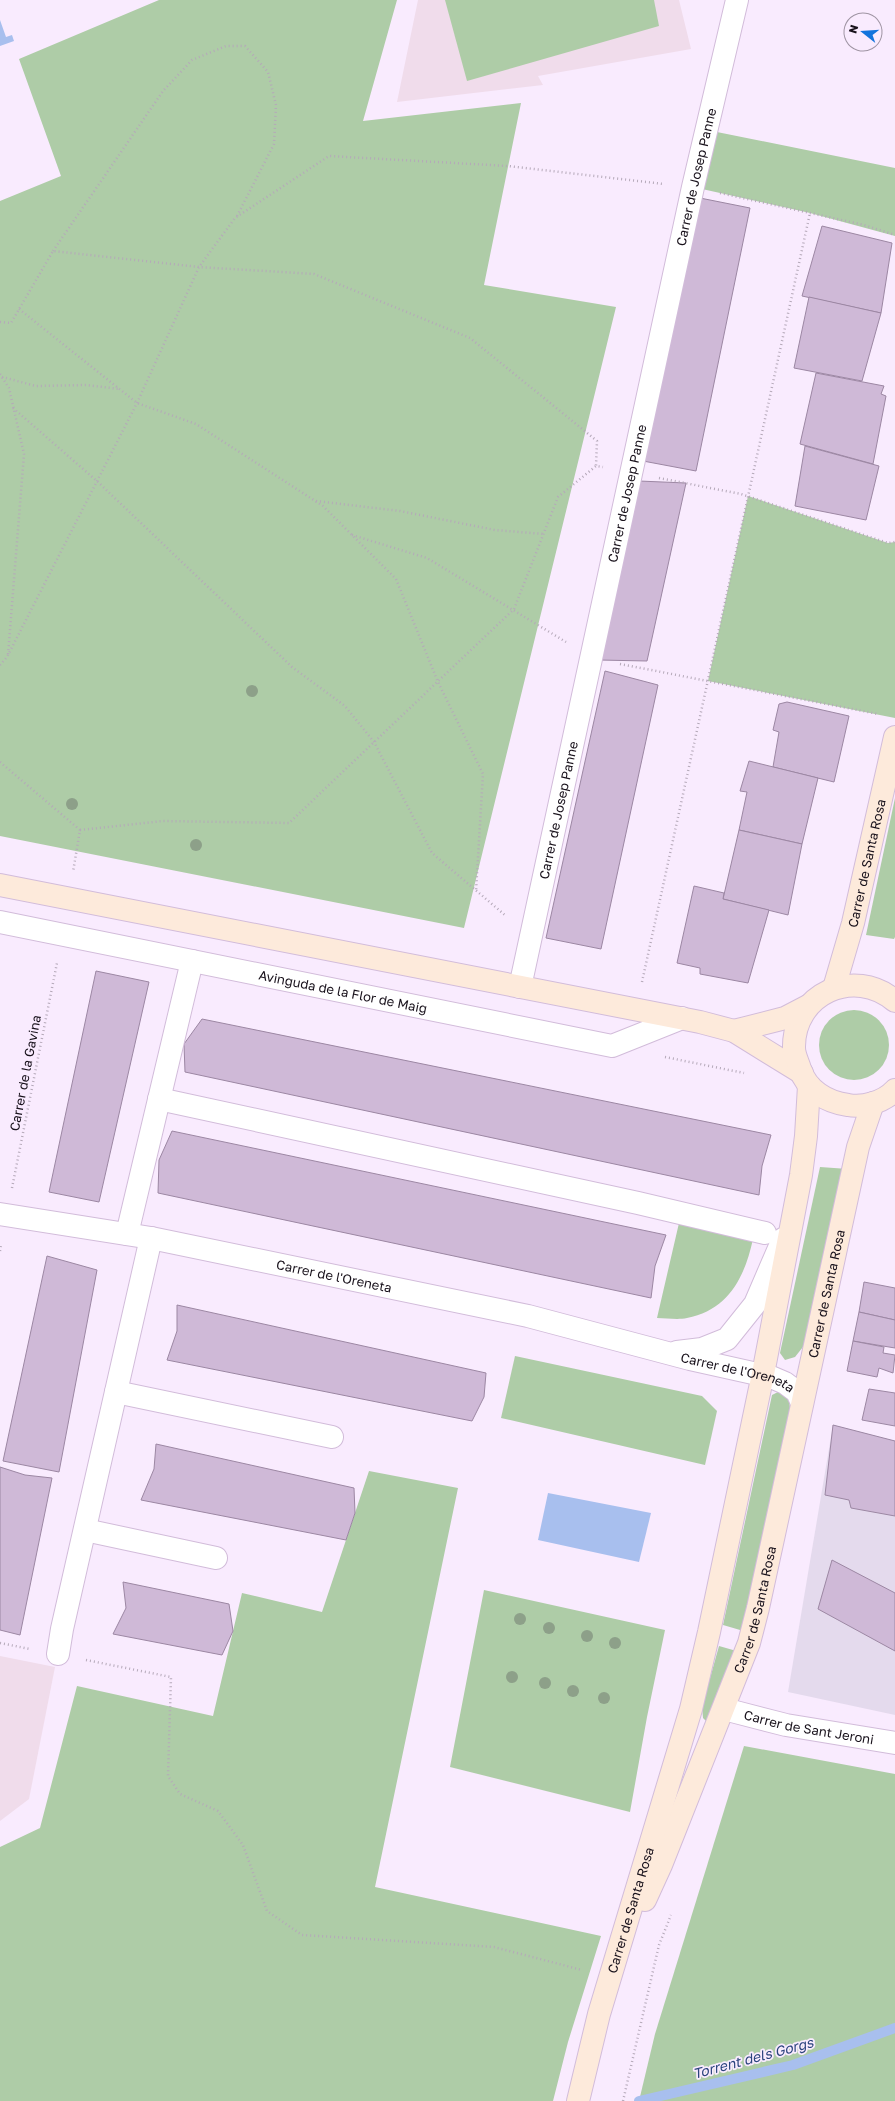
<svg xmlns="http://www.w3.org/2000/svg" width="895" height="2101" viewBox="0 0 895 2101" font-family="'Golos Text',sans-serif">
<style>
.industrial{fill:#e4daed}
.education{fill:#f0dceb}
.green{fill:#aecca7}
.water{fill:#a8bfee}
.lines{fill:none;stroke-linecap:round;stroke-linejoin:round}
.stream{stroke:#a8bfee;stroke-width:10}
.building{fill:#cfb9d7;stroke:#9c87a3}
.street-casing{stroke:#d2bcda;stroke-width:24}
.secondary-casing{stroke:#d2bcda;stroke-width:24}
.path{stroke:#b5a9b9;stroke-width:2.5;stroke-dasharray:1 3;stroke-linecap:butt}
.street{stroke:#fff;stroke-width:22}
.secondary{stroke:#fdeadb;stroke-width:22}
.tree{fill:#8da089}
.labels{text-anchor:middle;stroke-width:3.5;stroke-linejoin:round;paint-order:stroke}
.street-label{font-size:13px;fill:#18111b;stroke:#f9ebfe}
.water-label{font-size:14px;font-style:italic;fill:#2a437d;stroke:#f9ebfe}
</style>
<rect width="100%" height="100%" fill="#f9ebfe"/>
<polygon class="industrial" points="833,1425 895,1441 895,1715 788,1692"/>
<g class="education">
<polygon points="418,0 679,0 691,49 538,76 543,85 397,102"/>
<polygon points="0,1656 55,1667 29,1799 0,1821"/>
</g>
<g class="green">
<polygon points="159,0 397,0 363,121 521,103 484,285 616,307 464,928 0,836 0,201 61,176 19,59"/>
<polygon points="445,0 654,0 659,26 467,81"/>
<polygon points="707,130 895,168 895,236 810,213 693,187"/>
<polygon points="748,496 888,543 895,542 895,718 708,681"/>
<polygon points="895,798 895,937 894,939 866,935"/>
<circle cx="854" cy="1045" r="35"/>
<polygon points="820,1167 848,1169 810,1338 795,1357 785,1360 780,1353"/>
<path d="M679,1223L753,1239C745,1276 729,1310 687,1318C678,1320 666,1318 657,1318Z"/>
<polygon points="515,1356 702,1396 717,1411 705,1465 501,1418"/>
<polygon points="782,1390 789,1401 793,1426 747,1632 723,1625 772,1395"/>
<polygon points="369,1471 458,1488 375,1887 601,1936 568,2042 553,2101 0,2101 0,1847 40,1828 77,1686 213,1716 242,1593 322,1612"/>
<polygon points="484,1590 665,1630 647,1717 630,1812 450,1767"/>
<polygon points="719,1646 740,1652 708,1723 703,1718 702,1707"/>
<polygon points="744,1746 895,1774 895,2101 639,2101 655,2034"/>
</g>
<g class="water">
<polygon points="0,20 6,37 12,35 14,41 0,46"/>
<polygon points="548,1493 651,1513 639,1562 538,1540"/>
</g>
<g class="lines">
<polyline class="stream" points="639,2101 793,2065 895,2028"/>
</g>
<g class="building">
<polygon points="700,198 750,208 696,471 643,461"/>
<polygon points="822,226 892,243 881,313 802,296"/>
<polygon points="809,297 881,313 862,381 794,368"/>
<polygon points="816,373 884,386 881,394 886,396 873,464 800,444"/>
<polygon points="805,446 879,466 866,520 795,506"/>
<polygon points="639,481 686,483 647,661 599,660"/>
<polygon points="605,671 658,685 601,949 546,938"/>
<polygon points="787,702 849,716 834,782 773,767 779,732 773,730 779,704"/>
<polygon points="749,761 818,778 802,844 739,830 747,792 740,791"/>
<polygon points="739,830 802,844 788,915 723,899"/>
<polygon points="694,886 724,893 723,899 769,910 748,983 700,974 700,968 677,963"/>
<polygon points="96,971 149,982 99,1202 49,1192"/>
<polygon points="202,1019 771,1135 762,1166 759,1195 185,1072 184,1044"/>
<polygon points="172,1131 666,1235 655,1266 651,1298 158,1193 159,1160"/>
<polygon points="47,1256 97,1270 59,1472 3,1461"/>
<polygon points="864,1282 895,1288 895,1320 859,1312"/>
<polygon points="177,1305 486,1373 484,1397 472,1421 167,1360 177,1331"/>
<polygon points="859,1312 895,1320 895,1348 853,1341"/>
<polygon points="853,1341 884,1347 883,1353 895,1355 893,1373 879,1368 877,1377 847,1371"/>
<polygon points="869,1389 895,1393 895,1426 862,1420"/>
<polygon points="833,1425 895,1441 895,1516 851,1508 849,1500 825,1495"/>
<polygon points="156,1444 354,1488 355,1513 346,1540 141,1500 154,1469"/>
<polygon points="0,1467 25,1475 52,1478 20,1635 0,1630"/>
<polygon points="832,1560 895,1593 895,1651 818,1609"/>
<polygon points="123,1582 229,1604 233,1631 222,1655 113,1634 126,1608"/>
</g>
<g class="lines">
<g class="street-casing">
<g id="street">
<path id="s1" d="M0,922L612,1046L682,1018"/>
<path id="s2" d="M520,987L693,187L737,0"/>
<polyline points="159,1099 638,1203 765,1233"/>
<path id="s3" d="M0,1214L151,1238L528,1316L690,1359L771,1377L785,1383L797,1392L802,1403"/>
<polyline points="127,1234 192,961"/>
<polyline points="677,1352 702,1349 727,1339 755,1304 783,1239"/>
<polyline points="116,1392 332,1437"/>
<polyline points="85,1530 216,1558"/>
<polyline points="58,1654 62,1629 151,1238"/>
<path id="s4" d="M724,1709L786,1725L895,1743"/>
</g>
</g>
<g class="secondary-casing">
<g id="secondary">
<polyline points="0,885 700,1022 734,1031 802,1073"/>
<path id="s5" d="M834,988L853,923L895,737"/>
<path d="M895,1001C854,966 793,994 794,1048C794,1055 798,1062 800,1069C807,1090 826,1102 848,1105C863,1108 884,1102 895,1090"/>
<polyline points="734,1031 785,1018 808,1006"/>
<path id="s6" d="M645,1900L661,1865L749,1643L758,1608L858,1147L873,1103"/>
<path id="s7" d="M578,2101L599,2014L691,1709L709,1632L763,1374L801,1175L806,1136L809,1086"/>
</g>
</g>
<g class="path">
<polyline points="720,193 864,225 895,235"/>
<polyline points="53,251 163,91 192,60 226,46 245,46 268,72 276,105 274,144 236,218"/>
<polyline points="19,309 137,403 196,424 323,506 396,579 438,682 483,774 476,891"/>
<polyline points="0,322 11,323 53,251 199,267 314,274 470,338 597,441 596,466"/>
<polyline points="0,374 9,388 24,454 8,655"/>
<polyline points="2,377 36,386 86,385 120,389"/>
<polyline points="13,408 98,482 292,667 345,706 374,742 432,853 506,916"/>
<polyline points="659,478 741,494 888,543 895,542"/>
<polyline points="316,501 400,511 495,530 544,534"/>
<polyline points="352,535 427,558 566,642"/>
<polyline points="620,664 878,714"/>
<polyline points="0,665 7,657 137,403 199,267 235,218 329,156 508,166 664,184"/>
<polyline points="0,762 80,830 73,872"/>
<polyline points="80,830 163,821 289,823 514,609 558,497 596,466 603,467"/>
<polyline points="642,982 810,213"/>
<polyline points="665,1057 744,1073"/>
<polyline points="12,1188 57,963"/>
<polyline points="0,1251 1,1244"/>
<polyline points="0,1643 30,1649"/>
<polyline points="86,1660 171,1677 168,1776 180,1794 218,1811 243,1845 267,1911 302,1935 494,1947 582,1970"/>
<polyline points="623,2101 659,1945 671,1915"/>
</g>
<use href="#street" class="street"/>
<use href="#secondary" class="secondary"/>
</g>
<g class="tree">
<circle cx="252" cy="691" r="6"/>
<circle cx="72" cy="804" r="6"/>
<circle cx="196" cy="845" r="6"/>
<circle cx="520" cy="1619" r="6"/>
<circle cx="549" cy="1628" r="6"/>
<circle cx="587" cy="1636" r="6"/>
<circle cx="615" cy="1643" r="6"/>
<circle cx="512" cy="1677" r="6"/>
<circle cx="545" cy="1683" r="6"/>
<circle cx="573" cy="1691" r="6"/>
<circle cx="604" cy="1698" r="6"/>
</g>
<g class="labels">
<g class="street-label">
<text dy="5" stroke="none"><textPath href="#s2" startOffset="829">Carrer de Josep Panne</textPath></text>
<text dy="5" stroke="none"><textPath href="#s2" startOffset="505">Carrer de Josep Panne</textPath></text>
<text dy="5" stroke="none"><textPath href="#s2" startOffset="181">Carrer de Josep Panne</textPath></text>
<text dy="5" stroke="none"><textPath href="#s5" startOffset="129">Carrer de Santa Rosa</textPath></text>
<text dy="5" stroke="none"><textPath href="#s1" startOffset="350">Avinguda de la Flor de Maig</textPath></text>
<text transform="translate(25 1073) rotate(-79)" y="5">Carrer de la Gavina</text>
<text dy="5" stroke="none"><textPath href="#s3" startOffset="340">Carrer de l'Oreneta</textPath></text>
<text dy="5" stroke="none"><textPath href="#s6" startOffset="635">Carrer de Santa Rosa</textPath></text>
<text dy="5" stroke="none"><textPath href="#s3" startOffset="755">Carrer de l'Oreneta</textPath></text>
<text dy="5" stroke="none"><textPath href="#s6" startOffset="311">Carrer de Santa Rosa</textPath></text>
<text dy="5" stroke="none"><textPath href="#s4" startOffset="87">Carrer de Sant Jeroni</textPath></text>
<text dy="5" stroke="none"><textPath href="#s7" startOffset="198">Carrer de Santa Rosa</textPath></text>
</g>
<g class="water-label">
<text transform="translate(753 2058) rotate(-15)" y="5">Torrent dels Gorgs</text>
</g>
</g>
<g transform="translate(863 32) rotate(287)"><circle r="19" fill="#f9ebfe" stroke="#9f94a3"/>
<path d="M0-3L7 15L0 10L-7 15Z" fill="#1374dd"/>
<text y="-6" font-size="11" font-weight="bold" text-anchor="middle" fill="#18111b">N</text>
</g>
</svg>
